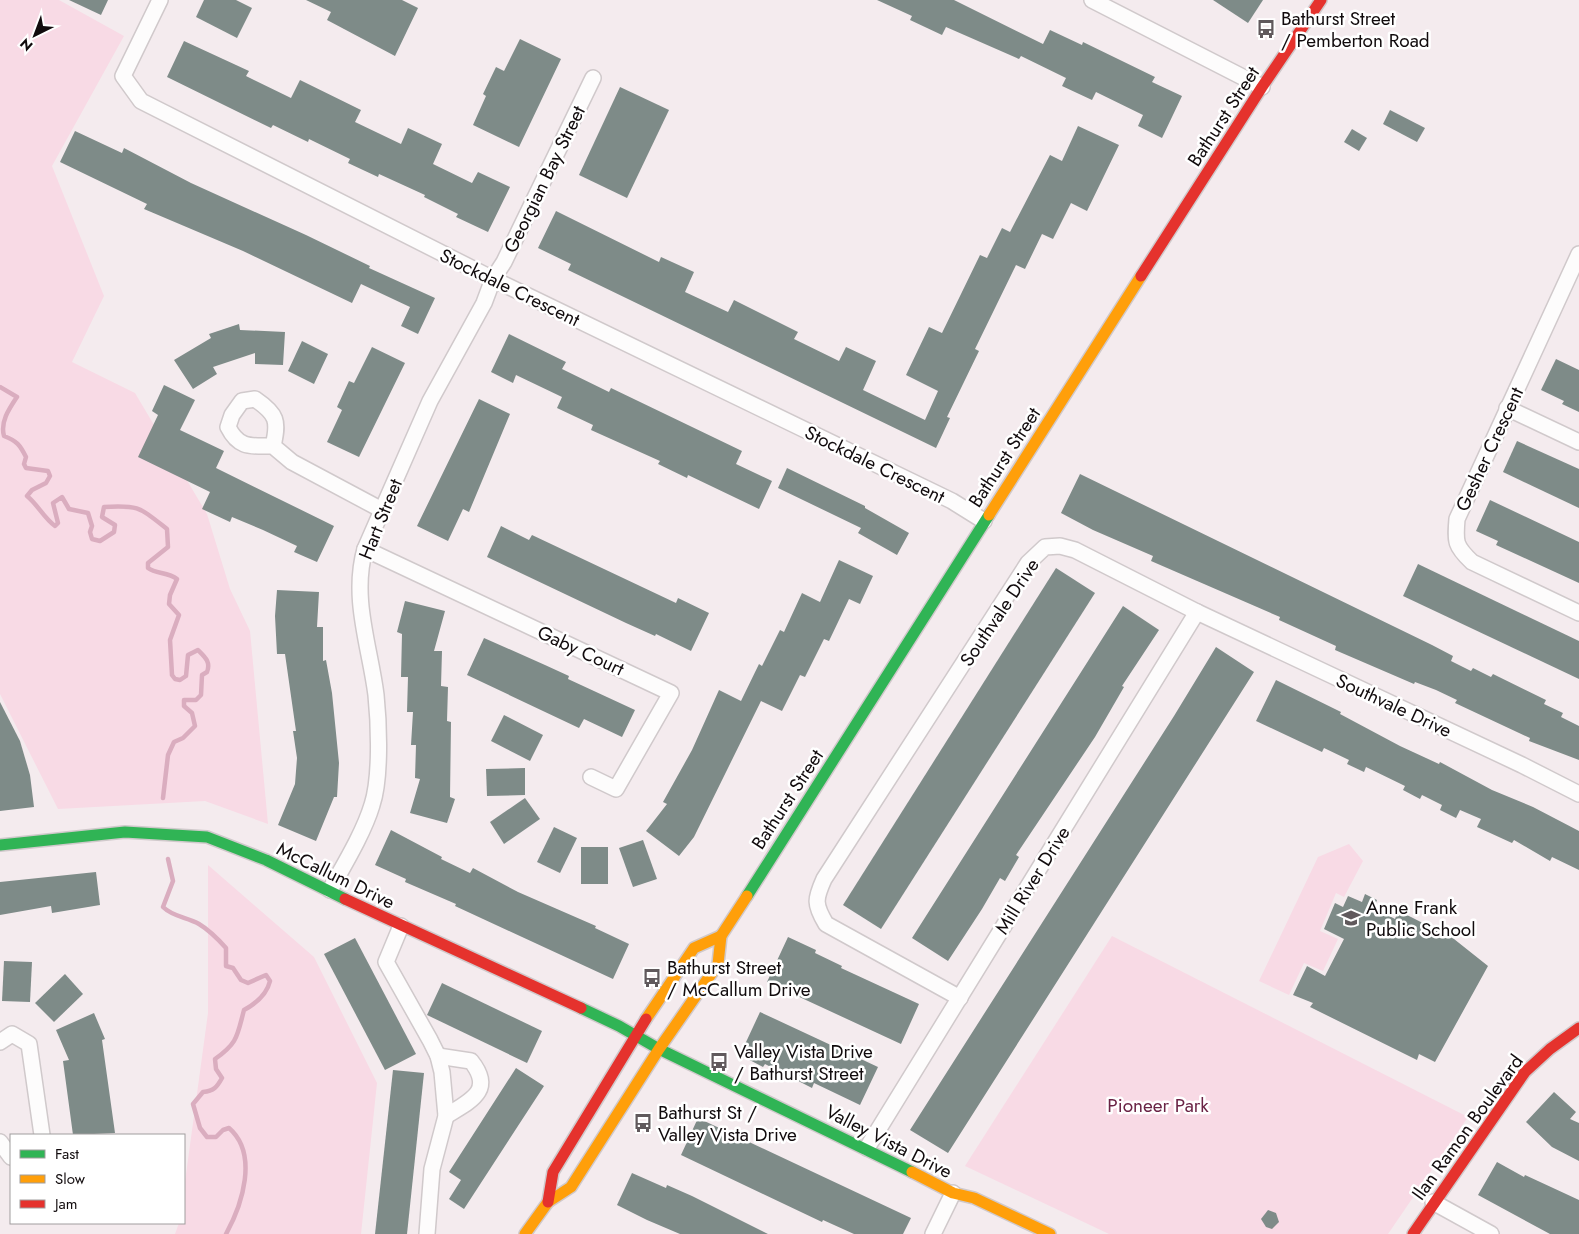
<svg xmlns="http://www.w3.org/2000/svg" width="1579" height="1234" viewBox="0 0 1579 1234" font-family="Jost,sans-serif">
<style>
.green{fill:#f8dae5}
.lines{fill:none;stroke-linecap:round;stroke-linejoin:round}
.stream{stroke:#daadbf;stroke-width:4.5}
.building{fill:#7e8b88}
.street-casing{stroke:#d0c9cb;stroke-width:18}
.fast-casing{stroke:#d0c9cb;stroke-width:14}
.slow-casing{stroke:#d0c9cb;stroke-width:14}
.jam-casing{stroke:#d0c9cb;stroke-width:14}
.street{stroke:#fdfcfc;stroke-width:15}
.fast{stroke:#30b455;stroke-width:11}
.slow{stroke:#ff9f0a;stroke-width:11}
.jam{stroke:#e5322d;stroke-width:11}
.labels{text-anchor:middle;stroke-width:5;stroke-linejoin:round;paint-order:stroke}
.poi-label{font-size:19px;fill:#110b0d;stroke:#fff;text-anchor:start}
.street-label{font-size:19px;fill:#110b0d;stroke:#fff}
.park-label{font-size:19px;fill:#6a2345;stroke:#fff}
</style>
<rect width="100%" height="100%" fill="#f4ebee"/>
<g class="green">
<polygon points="0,0 59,0 124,36 52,166 104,296 72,362 135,393 207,514 230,589 250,631 268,824 205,801 58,809 0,694"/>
<polygon points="1349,844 1363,861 1344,897 1336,893 1320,931 1338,939 1323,971 1304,963 1289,995 1259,981 1318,857"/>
<polygon points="208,865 314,957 377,1083 361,1234 175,1234 179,1223 184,1223 184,1189 208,1013"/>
<polygon points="1112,936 1468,1117 1388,1234 1109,1234 965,1166"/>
</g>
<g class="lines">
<g class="stream">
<path d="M0,387L17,397C9,409 0,422 4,436C17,441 20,445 26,457L24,464L26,468L48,471L50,476L46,483L32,490L27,496C38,505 44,518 55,526L58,523L53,503L62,497L69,509L88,513L92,526L90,532L92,539L100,541L114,532L115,525L102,517L104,507C139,505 139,507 167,529L168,547L148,563V568C156,574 168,572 177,579L170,595L169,604L179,615L170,640L172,675L175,679L180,680L186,676L188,655L198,650C205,657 211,662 207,672L202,675L201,695L196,700H184V706L192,713L195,726L183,738L174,742L168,755L163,798"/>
<path d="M168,859L173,881L163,907C173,917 187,917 199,924C209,930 218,939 226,948V966L233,968L241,980L248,983L266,975L270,981C267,994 255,1004 244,1010C237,1036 238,1043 215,1059L216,1069L222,1078C217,1087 214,1091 203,1092L193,1104L200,1128L207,1137H216L223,1130L229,1128C259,1154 242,1205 226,1234"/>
</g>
</g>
<g class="building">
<polygon points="69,0 108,0 101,15"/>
<polygon points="204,0 236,0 252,8 237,38 196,17"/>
<polygon points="306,0 402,0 418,8 395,56 327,20 331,12"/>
<polygon points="877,0 954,0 1043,44 1050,30 1082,45 1083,42 1155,77 1152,82 1182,96 1162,138 1138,126 1143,115 1096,92 1092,100 1062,86 1066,78 1021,56 1019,59 946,27 942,35 910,20 912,16"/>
<polygon points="1213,0 1263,0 1248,23"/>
<polygon points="520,39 561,59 519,147 473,125 486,96 483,94 496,67 504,71"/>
<polygon points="184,41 249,71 246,76 291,98 300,80 361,110 355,122 401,144 408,128 442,144 433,164 472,183 478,172 510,187 488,232 456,217 458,214 424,197 425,195 379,174 378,177 348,163 350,159 309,139 308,142 273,125 271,128 167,77"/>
<polygon points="620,87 669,110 627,198 579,175"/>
<polygon points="1390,110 1425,128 1417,142 1383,124"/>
<polygon points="1078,126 1119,145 1087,211 1071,203 1053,239 1042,234 1025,269 1016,265 975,349 979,351 947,417 950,418 936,448 568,270 571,264 538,248 556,211 659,262 661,257 694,272 685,292 728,312 734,300 798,332 794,339 839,361 846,347 876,361 863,390 925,420 938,391 906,375 929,327 942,333 980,255 987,258 1002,228 1010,232 1050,155 1062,161"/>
<polygon points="1352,129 1367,138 1359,151 1344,142"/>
<polygon points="75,131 122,153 124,148 191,183 306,235 370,266 369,268 435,298 418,334 401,326 410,307 361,284 352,303 243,251 144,209 147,204 60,162"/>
<polygon points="239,324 240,330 285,332 283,365 255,364 255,353 213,367 217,374 193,389 174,360 211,338 209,334"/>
<polygon points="509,334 566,362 562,369 609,392 611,388 742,451 736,464 772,481 759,509 688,475 687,478 658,464 660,461 591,430 593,425 557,408 562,397 516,375 513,383 491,372"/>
<polygon points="302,341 328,354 314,384 288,371"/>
<polygon points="372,347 405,363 359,457 327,442 342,410 337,407 349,381 354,383"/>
<polygon points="1556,359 1579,370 1579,412 1562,404 1564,401 1541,390"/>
<polygon points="164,385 195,400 180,430 224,451 216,468 334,526 317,562 294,552 297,546 263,530 232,517 230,522 202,509 210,492 138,457 158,415 152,411"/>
<polygon points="479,399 510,414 469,512 463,509 448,541 417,526"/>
<polygon points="1517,441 1579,469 1579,508 1503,472"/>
<polygon points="787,468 865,506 865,508 909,533 897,555 858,533 861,528 778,488"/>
<polygon points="1080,474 1432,645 1453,656 1451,661 1471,671 1473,668 1491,677 1493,674 1546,700 1544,704 1563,713 1561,717 1579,726 1579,760 1529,741 1530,738 1455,703 1457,700 1436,690 1415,682 1414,684 1335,650 1336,646 1279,620 1280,617 1151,561 1153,556 1093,530 1061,513"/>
<polygon points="1490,500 1579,542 1579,583 1496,545 1498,541 1476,531"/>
<polygon points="501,526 529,540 532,535 676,603 678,598 709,613 691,651 656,634 655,636 626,623 487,557"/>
<polygon points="839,560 873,576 860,604 849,599 829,641 824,639 805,677 800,675 782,711 761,701 694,837 679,856 646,831 667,804 663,802 692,750 719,690 741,701 759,664 762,666 780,630 784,632 802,593 820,602"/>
<polygon points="1418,564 1579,641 1579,679 1403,596"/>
<polygon points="1056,568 1095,593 881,929 843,905"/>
<polygon points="277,590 319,592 317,627 323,627 323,661 326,660 332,693 339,763 337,797 334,797 316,841 278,825 295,784 297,758 293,731 296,731 285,654 277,654 275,616"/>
<polygon points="405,601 445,611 434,651 442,651 441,686 448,687 447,721 451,722 450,797 455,799 447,823 410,813 420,779 415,778 416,745 411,745 413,712 407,712 408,677 401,677 402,634 397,632"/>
<polygon points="1123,606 1159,630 1122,686 1124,687 1095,737 1016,855 1019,857 1005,881 1000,878 982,909 948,961 912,938"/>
<polygon points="484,638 545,665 569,676 568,679 635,710 622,737 584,719 579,728 467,675"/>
<polygon points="1216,647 1254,672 948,1153 910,1130 1174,716"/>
<polygon points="1276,680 1341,712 1340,714 1400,746 1439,764 1440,762 1492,790 1533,807 1579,831 1579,870 1552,857 1550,861 1514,840 1512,843 1477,827 1481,819 1460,810 1456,818 1440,810 1442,805 1422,795 1420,799 1403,790 1405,786 1366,767 1364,772 1347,764 1349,760 1324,748 1322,752 1256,721"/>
<polygon points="0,702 20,741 30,775 34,807 0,811"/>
<polygon points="504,715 543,735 530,761 491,741"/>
<polygon points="525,768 525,795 487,796 486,769"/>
<polygon points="525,798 540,819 504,844 490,822"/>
<polygon points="554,827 577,838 560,873 537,862"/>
<polygon points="391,830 442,857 441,859 470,873 473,868 518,892 596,926 595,928 629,944 613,979 455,906 456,904 405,882 406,879 375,865"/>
<polygon points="643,840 657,879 633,887 619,848"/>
<rect x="581" y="847" width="27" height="37"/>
<polygon points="96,872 100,905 52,913 51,906 0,915 0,882"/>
<polygon points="1365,894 1377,900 1374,908 1395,919 1398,911 1411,917 1454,939 1488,966 1435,1062 1419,1054 1417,1060 1310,1007 1313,1003 1293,995 1307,966 1325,976 1344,939 1324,929 1335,903 1343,907 1348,896 1362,902"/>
<polygon points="788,937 816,950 815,953 842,966 841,968 919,1004 901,1044 767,982"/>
<polygon points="355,938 416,1054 385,1070 324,954"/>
<polygon points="4,961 32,962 30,1002 2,1001"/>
<polygon points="65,974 83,994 54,1022 35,1003"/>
<polygon points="442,983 542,1031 527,1063 427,1015"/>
<polygon points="760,1012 878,1067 860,1105 814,1083 812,1088 765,1064 763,1067 740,1055"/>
<polygon points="94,1013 105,1039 102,1040 115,1133 73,1135 63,1061 69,1060 56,1030"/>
<polygon points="516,1068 544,1086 464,1209 449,1199 461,1180 449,1172"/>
<polygon points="393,1070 424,1073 407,1234 375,1234"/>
<polygon points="1554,1092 1576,1112 1570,1119 1579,1123 1579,1161 1552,1147 1526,1122"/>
<polygon points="698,1118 911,1218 903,1234 854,1234 823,1220 822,1222 681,1155"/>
<polygon points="1497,1162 1524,1177 1525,1175 1579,1200 1579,1234 1550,1234 1478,1195"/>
<polygon points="632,1173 666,1188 667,1185 692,1196 768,1234 680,1234 647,1220 617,1205"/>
<polygon points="1268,1210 1276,1213 1279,1222 1272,1229 1266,1227 1261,1219"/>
</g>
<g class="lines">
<g class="street-casing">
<g id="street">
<polyline points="160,0 123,76 141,101 493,279 952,501 984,521"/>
<polyline points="1092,0 1262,87"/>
<path d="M1579,254L1457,519C1455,542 1455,546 1472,562L1579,613"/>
<polyline points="1507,408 1579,442"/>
<path d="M273,446C251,446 239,449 228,427L232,415L242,401L255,399C277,414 279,421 273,446L292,462L382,510"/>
<polyline points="365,549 671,693 616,789 591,777"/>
<path d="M330,890C344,865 364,832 372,805C381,778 379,724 376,695C370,647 351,598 365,549L430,401L484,303L493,279L504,262L593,78"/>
<polyline points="401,926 386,962 430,1040 438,1056 442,1072 446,1116 432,1169 427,1234"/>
<path d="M960,998L826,924C814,904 815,899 824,879L1028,563L1045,547L1060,546L1075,550L1197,612L1522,765L1579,794"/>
<polyline points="0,1042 12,1034 29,1044 42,1135"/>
<path d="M438,1056L471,1061C495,1091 470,1101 446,1116"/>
<polyline points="0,1142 11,1157"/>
<polyline points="867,1148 1197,612"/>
<polyline points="1433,1202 1491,1234"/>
<polyline points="933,1234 953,1193"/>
</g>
</g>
<g class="fast-casing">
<g id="fast">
<polyline points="0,845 125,832 207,837 266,860 345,899"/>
<polyline points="747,896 989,515"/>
<polyline points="581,1008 619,1026 659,1049 912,1172"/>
</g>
</g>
<g class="slow-casing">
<g id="slow">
<polyline points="989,515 1141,276"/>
<polyline points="646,1019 694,948 721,936"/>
<polyline points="912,1172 953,1193 974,1198 1050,1234"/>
<polyline points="525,1234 548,1202 571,1187 659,1049 718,964 721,936 747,896"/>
</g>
</g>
<g class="jam-casing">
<g id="jam">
<polyline points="1141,276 1262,87 1321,0"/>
<polyline points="345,899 581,1008"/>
<polyline points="548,1202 553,1172 646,1019"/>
<polyline points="1413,1234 1525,1072 1550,1049 1579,1028"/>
</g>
</g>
<use href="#street" class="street"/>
<use href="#fast" class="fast"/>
<use href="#slow" class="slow"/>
<use href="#jam" class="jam"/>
</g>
<defs>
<g id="bus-bare" transform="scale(1.5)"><path d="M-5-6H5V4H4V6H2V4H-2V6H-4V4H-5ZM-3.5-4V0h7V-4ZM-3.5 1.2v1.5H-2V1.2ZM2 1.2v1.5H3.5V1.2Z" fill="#60595c" stroke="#fff" stroke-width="2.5" paint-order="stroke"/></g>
<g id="school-bare" transform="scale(1.5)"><path d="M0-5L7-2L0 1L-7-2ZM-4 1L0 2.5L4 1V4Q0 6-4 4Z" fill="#60595c" stroke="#fff" stroke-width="2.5" paint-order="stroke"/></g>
</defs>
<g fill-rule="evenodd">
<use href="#bus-bare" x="1266" y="29"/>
<use href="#school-bare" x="1351" y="918"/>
<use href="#bus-bare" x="652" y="978"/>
<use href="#bus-bare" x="719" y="1062"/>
<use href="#bus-bare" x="643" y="1123"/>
</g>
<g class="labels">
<g class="poi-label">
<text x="1281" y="25">Bathurst Street<tspan x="1281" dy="22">/ Pemberton Road</tspan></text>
<text x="1366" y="914">Anne Frank<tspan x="1366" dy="22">Public School</tspan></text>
<text x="667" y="974">Bathurst Street<tspan x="667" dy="22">/ McCallum Drive</tspan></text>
<text x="734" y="1058">Valley Vista Drive<tspan x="734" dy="22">/ Bathurst Street</tspan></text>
<text x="658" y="1119">Bathurst St /<tspan x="658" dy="22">Valley Vista Drive</tspan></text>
</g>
<g class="street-label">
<text transform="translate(1223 116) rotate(-57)" y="7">Bathurst Street</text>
<text transform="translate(544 179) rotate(-64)" y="7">Georgian Bay Street</text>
<text transform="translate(510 287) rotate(26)" y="7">Stockdale Crescent</text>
<text transform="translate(1489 449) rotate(-65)" y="7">Gesher Crescent</text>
<text transform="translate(1004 457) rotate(-57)" y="7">Bathurst Street</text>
<text transform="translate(875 464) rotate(26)" y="7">Stockdale Crescent</text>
<text transform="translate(380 519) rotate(-68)" y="7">Hart Street</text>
<text transform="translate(999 612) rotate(-56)" y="7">Southvale Drive</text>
<text transform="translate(581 650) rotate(25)" y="7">Gaby Court</text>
<text transform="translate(1394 705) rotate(25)" y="7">Southvale Drive</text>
<text transform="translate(787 799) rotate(-57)" y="7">Bathurst Street</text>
<text transform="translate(336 875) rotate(26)" y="7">McCallum Drive</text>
<text transform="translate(1032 880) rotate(-58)" y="7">Mill River Drive</text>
<text transform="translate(1467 1127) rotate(-54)" y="7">Ilan Ramon Boulevard</text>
<text transform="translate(889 1141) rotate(27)" y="7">Valley Vista Drive</text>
</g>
<g class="park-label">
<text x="1158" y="1112">Pioneer Park</text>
</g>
</g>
<rect x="10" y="1134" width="175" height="90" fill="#ffffff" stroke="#a09d9e"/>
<rect x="20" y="1150" width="25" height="8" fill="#30b455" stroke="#a09d9e"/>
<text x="55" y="1159" font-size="15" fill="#110b0d">Fast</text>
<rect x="20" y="1175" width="25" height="8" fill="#ff9f0a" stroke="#a09d9e"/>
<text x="55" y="1184" font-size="15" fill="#110b0d">Slow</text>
<rect x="20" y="1200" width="25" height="8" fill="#e5322d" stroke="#a09d9e"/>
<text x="55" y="1209" font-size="15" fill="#110b0d">Jam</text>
<g transform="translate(35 35) rotate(222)" stroke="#ffffff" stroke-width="4" paint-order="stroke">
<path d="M0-4L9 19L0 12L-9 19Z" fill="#110b0d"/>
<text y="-8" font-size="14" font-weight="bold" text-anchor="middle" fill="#110b0d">N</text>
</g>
</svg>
